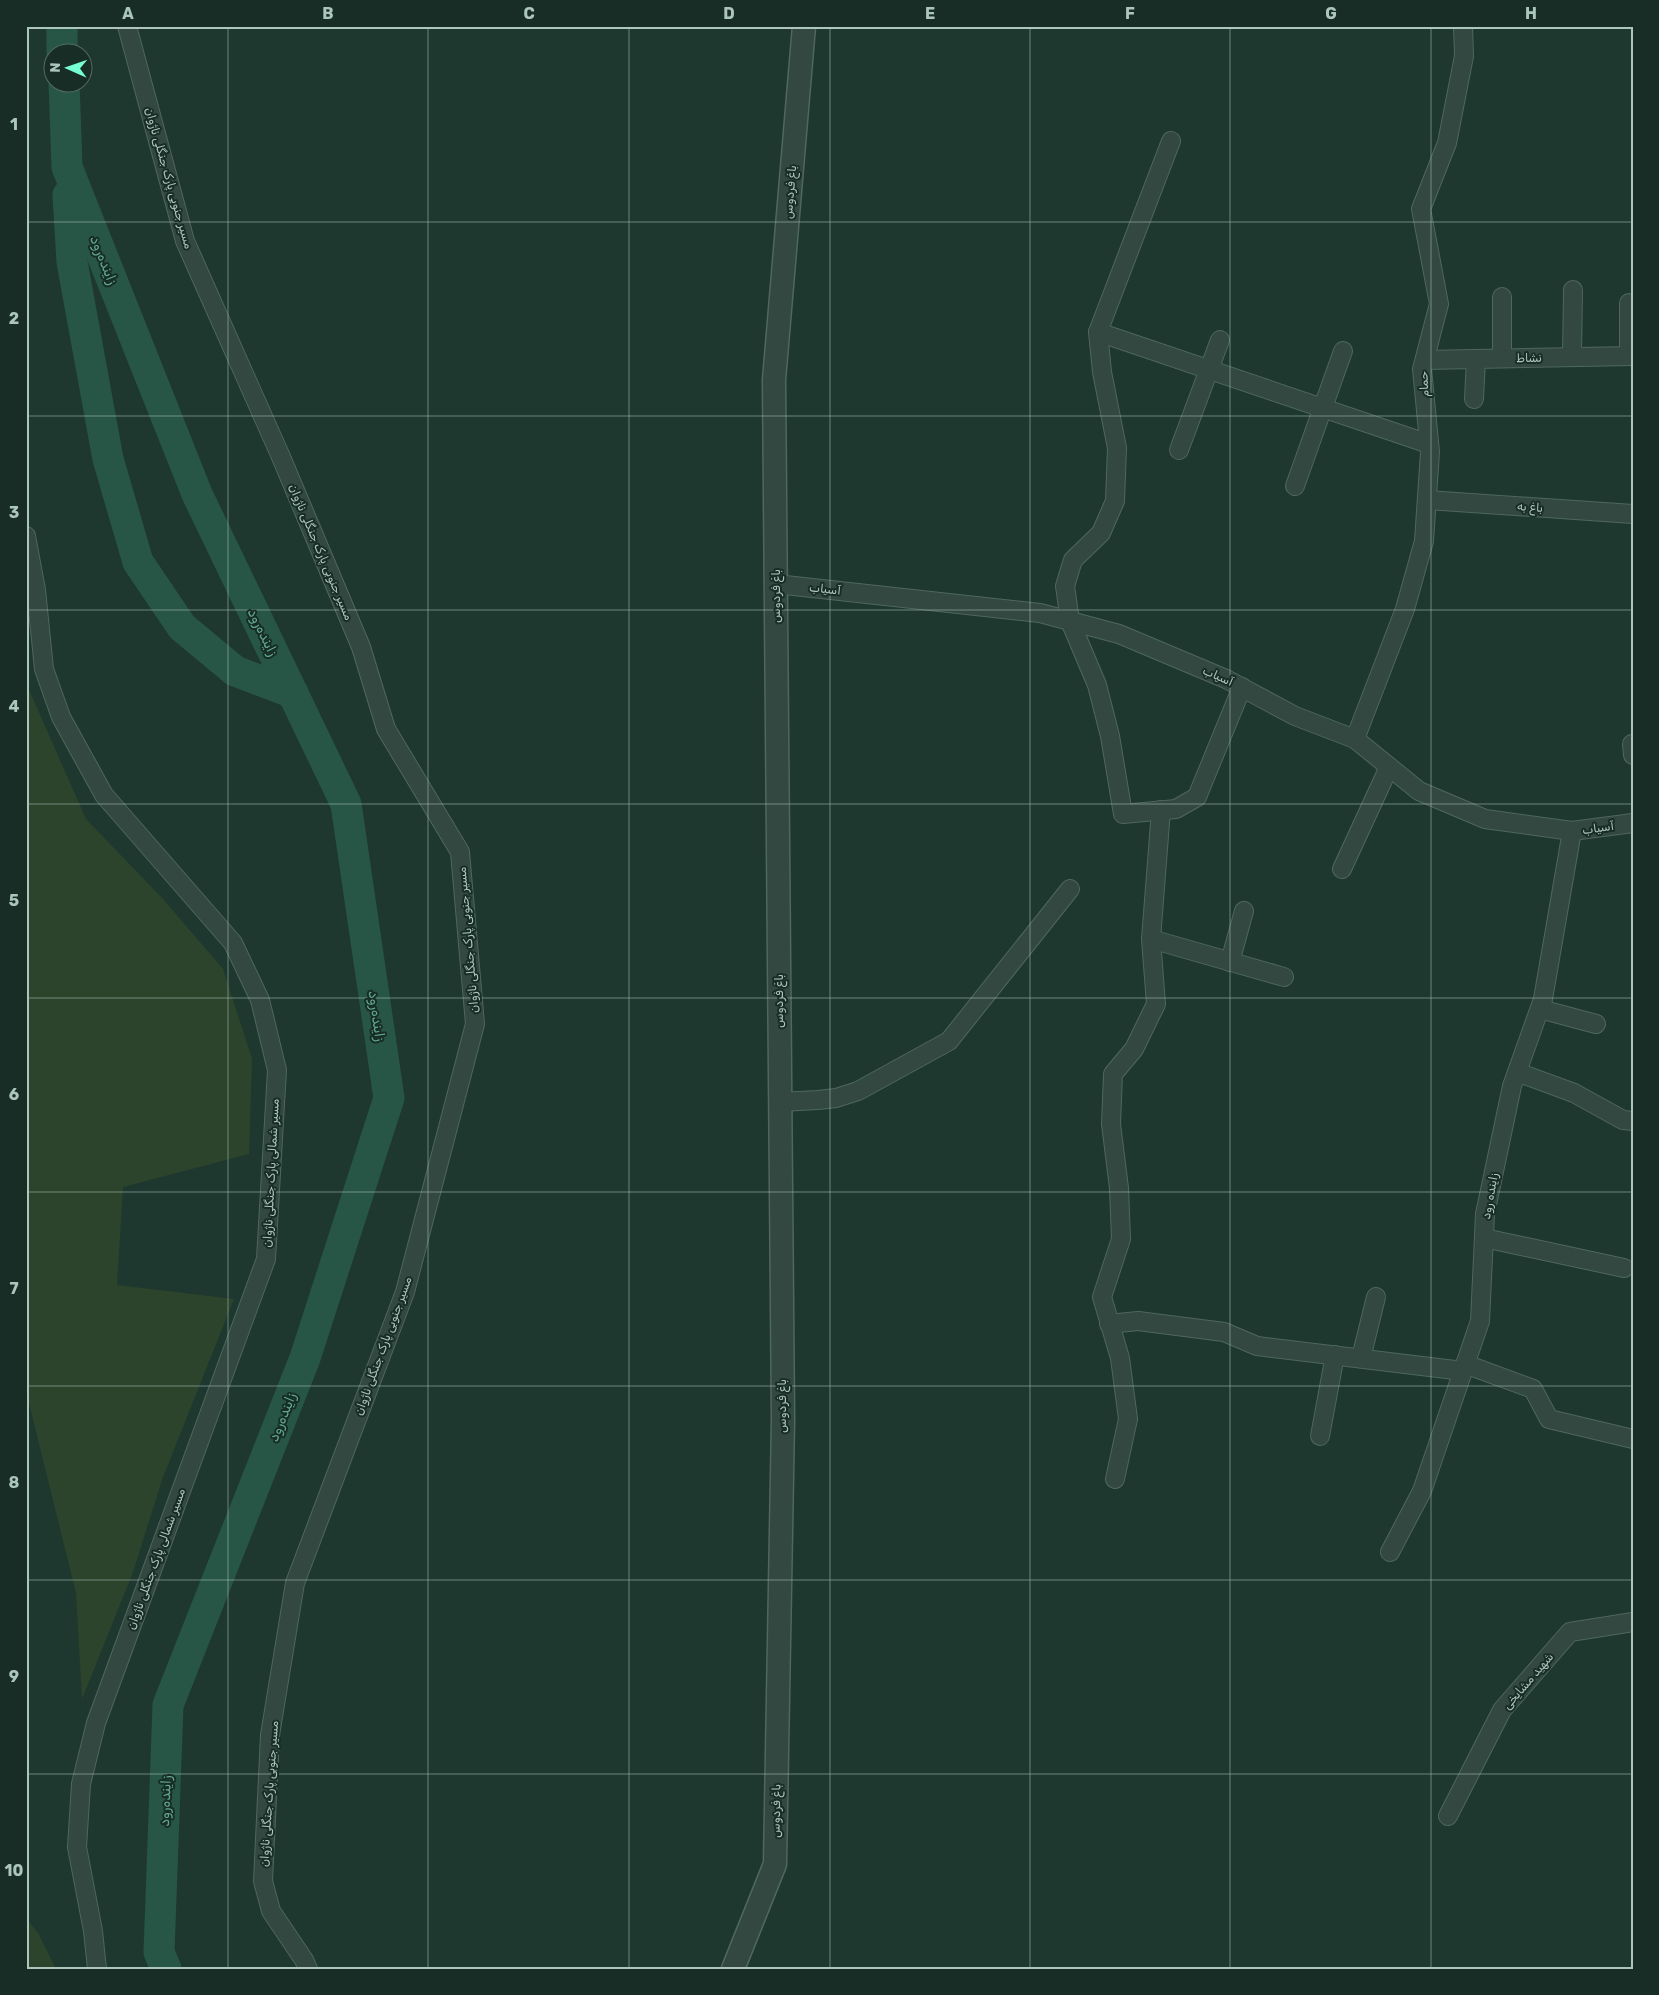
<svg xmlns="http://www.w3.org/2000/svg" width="1659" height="1995" viewBox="0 0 1659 1995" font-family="Rubik,Vazirmatn,sans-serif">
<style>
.green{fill:#2c442c}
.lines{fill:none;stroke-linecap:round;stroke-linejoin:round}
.river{stroke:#285646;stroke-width:31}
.minor-casing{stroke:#4f675f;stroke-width:20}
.tertiary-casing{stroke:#4f675f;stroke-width:25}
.minor{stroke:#324841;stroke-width:18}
.tertiary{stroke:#324841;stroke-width:22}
.grid{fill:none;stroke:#acc6bd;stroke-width:1;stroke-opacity:0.55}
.labels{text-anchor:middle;stroke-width:4;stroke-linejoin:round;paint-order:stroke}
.street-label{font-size:12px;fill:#acc6bd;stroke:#172d25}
.water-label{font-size:14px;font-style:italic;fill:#61a88f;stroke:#172d25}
.neatline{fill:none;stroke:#acc6bd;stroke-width:2}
.grid-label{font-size:16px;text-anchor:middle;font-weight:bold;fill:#acc6bd}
</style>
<rect width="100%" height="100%" fill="#1e382f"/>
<g class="green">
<polygon points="26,683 86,819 163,899 223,969 252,1059 249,1154 123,1187 117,1285 234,1299 163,1477 133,1572 82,1699 76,1593 26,1391"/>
<polygon points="26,1918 38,1933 56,1969 26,1969"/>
</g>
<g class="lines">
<g class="river">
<polyline points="62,26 62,52"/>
<polyline points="64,82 67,167 197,494 346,804 389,1098 305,1358 168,1705 159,1952 166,1969"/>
<polyline points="68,195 72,262 108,459 138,562 182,627 235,671 293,693"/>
</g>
<g class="minor-casing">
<g id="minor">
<polyline points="127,26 185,241 281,457 361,647 386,729 460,852 475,1024 405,1292 295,1583 270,1735 263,1881 271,1911 304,1960 308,1969"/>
<polyline points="1171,141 1098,332 1102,372 1117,448 1115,501 1101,533 1073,560 1065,586 1070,621 1097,685 1110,736 1123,814 1176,809 1197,797 1242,687"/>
<polyline points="1629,303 1629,356"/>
<polyline points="1098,332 1429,444"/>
<polyline points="1572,357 1573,290"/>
<polyline points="1502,358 1502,297"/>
<polyline points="1425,360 1633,356"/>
<polyline points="1474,399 1476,359"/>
<polyline points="1179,450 1220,340"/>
<polyline points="1295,486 1343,351"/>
<polyline points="1427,500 1633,514"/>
<polyline points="26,536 36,590 44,669 61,717 104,795 233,943 260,1000 277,1070 266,1259 96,1723 81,1784 77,1847 93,1931 97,1969"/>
<polyline points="776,584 1040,613 1119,634 1226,679 1295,716 1355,739 1419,791 1485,819 1572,831 1633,823"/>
<polyline points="1355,739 1405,609 1424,541 1430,452 1422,369 1439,304 1421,209 1447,143 1464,56 1463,26"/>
<polyline points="1632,744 1633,755"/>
<polyline points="1342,869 1389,767"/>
<polyline points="1151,939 1284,977"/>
<polyline points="1230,962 1244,911"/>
<polyline points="1540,1009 1596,1024"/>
<polyline points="1517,1072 1574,1093 1623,1120 1633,1121"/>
<polyline points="780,1102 818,1100 836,1098 858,1091 949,1041 1070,889"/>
<polyline points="1484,1238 1624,1268"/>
<polyline points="1109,1324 1138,1321 1224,1332 1257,1346 1463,1371"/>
<polyline points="1361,1358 1376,1297"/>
<polyline points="1465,1364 1533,1389 1549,1419 1633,1439"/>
<polyline points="1320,1436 1335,1355"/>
<polyline points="1115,1479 1128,1419 1120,1358 1102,1297 1121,1239 1119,1188 1111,1124 1113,1074 1134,1049 1156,1004 1151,939 1161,810"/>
<polyline points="1390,1552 1422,1491 1480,1321 1485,1214 1512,1086 1543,999 1572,831"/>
<polyline points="1448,1816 1502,1710 1570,1632 1633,1622"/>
</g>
</g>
<g class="tertiary-casing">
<polyline id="tertiary" points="733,1969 775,1864 783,1420 774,380 804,26"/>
</g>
<use href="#minor" class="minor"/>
<use href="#tertiary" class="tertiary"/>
</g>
<path class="grid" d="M228,26V1969M428,26V1969M629,26V1969M830,26V1969M1030,26V1969M1230,26V1969M1431,26V1969M26,222H1633M26,416H1633M26,610H1633M26,804H1633M26,998H1633M26,1192H1633M26,1386H1633M26,1580H1633M26,1774H1633"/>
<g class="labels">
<g class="street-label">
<text transform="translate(169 178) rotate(74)" y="4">مسیر جنوبی پارک جنگلی ناژوان</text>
<text transform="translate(790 192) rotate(-85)" y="4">باغ فردوس</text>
<text transform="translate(1529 358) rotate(-1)" y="4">نشاط</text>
<text transform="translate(1424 384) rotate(-93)" y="4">حمام</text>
<text transform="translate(1530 507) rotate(4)" y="4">باغ به</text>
<text transform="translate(321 552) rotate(67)" y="4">مسیر جنوبی پارک جنگلی ناژوان</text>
<text transform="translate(825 589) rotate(6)" y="4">آسیاب</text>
<text transform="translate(776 596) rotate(-90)" y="4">باغ فردوس</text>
<text transform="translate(1218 676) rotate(24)" y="4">آسیاب</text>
<text transform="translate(1598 828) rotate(-8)" y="4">آسیاب</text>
<text transform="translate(468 940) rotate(-95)" y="4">مسیر جنوبی پارک جنگلی ناژوان</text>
<text transform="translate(779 1001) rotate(-90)" y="4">باغ فردوس</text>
<text transform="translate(271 1173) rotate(-87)" y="4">مسیر شمالی پارک جنگلی ناژوان</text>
<text transform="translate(1490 1196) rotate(-80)" y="4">زاینده رود</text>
<text transform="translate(383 1346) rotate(-70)" y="4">مسیر جنوبی پارک جنگلی ناژوان</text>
<text transform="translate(782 1406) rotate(-90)" y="4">باغ فردوس</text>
<text transform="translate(156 1559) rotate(-70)" y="4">مسیر شمالی پارک جنگلی ناژوان</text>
<text transform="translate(1528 1681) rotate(-49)" y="4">شهید مشایخی</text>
<text transform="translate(269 1794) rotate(-86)" y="4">مسیر جنوبی پارک جنگلی ناژوان</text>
<text transform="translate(776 1811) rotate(-89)" y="4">باغ فردوس</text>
</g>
<g class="water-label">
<text transform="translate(104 260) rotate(68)" y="5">زاینده‌رود</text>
<text transform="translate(263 632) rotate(64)" y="5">زاینده‌رود</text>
<text transform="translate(377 1016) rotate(82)" y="5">زاینده‌رود</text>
<text transform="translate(282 1417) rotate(-68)" y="5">زاینده‌رود</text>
<text transform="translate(165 1801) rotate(-88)" y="5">زاینده‌رود</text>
</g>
</g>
<rect width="1659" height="1995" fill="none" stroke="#172d25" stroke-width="55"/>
<g transform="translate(68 68) rotate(272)"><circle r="24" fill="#172d25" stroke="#536a62"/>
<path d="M0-4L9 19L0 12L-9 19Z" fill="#77ffd4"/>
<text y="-8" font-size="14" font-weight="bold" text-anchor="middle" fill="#acc6bd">N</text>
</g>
<rect x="28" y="28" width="1604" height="1940" class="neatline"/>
<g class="grid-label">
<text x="128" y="19">A</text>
<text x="328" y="19">B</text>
<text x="529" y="19">C</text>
<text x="729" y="19">D</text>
<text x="930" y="19">E</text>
<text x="1130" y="19">F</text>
<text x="1331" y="19">G</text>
<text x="1531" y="19">H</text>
<text x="14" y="130">1</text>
<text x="14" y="324">2</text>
<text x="14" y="518">3</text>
<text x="14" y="712">4</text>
<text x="14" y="906">5</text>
<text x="14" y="1100">6</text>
<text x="14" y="1294">7</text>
<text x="14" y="1488">8</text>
<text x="14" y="1682">9</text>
<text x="14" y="1876">10</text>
</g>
</svg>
